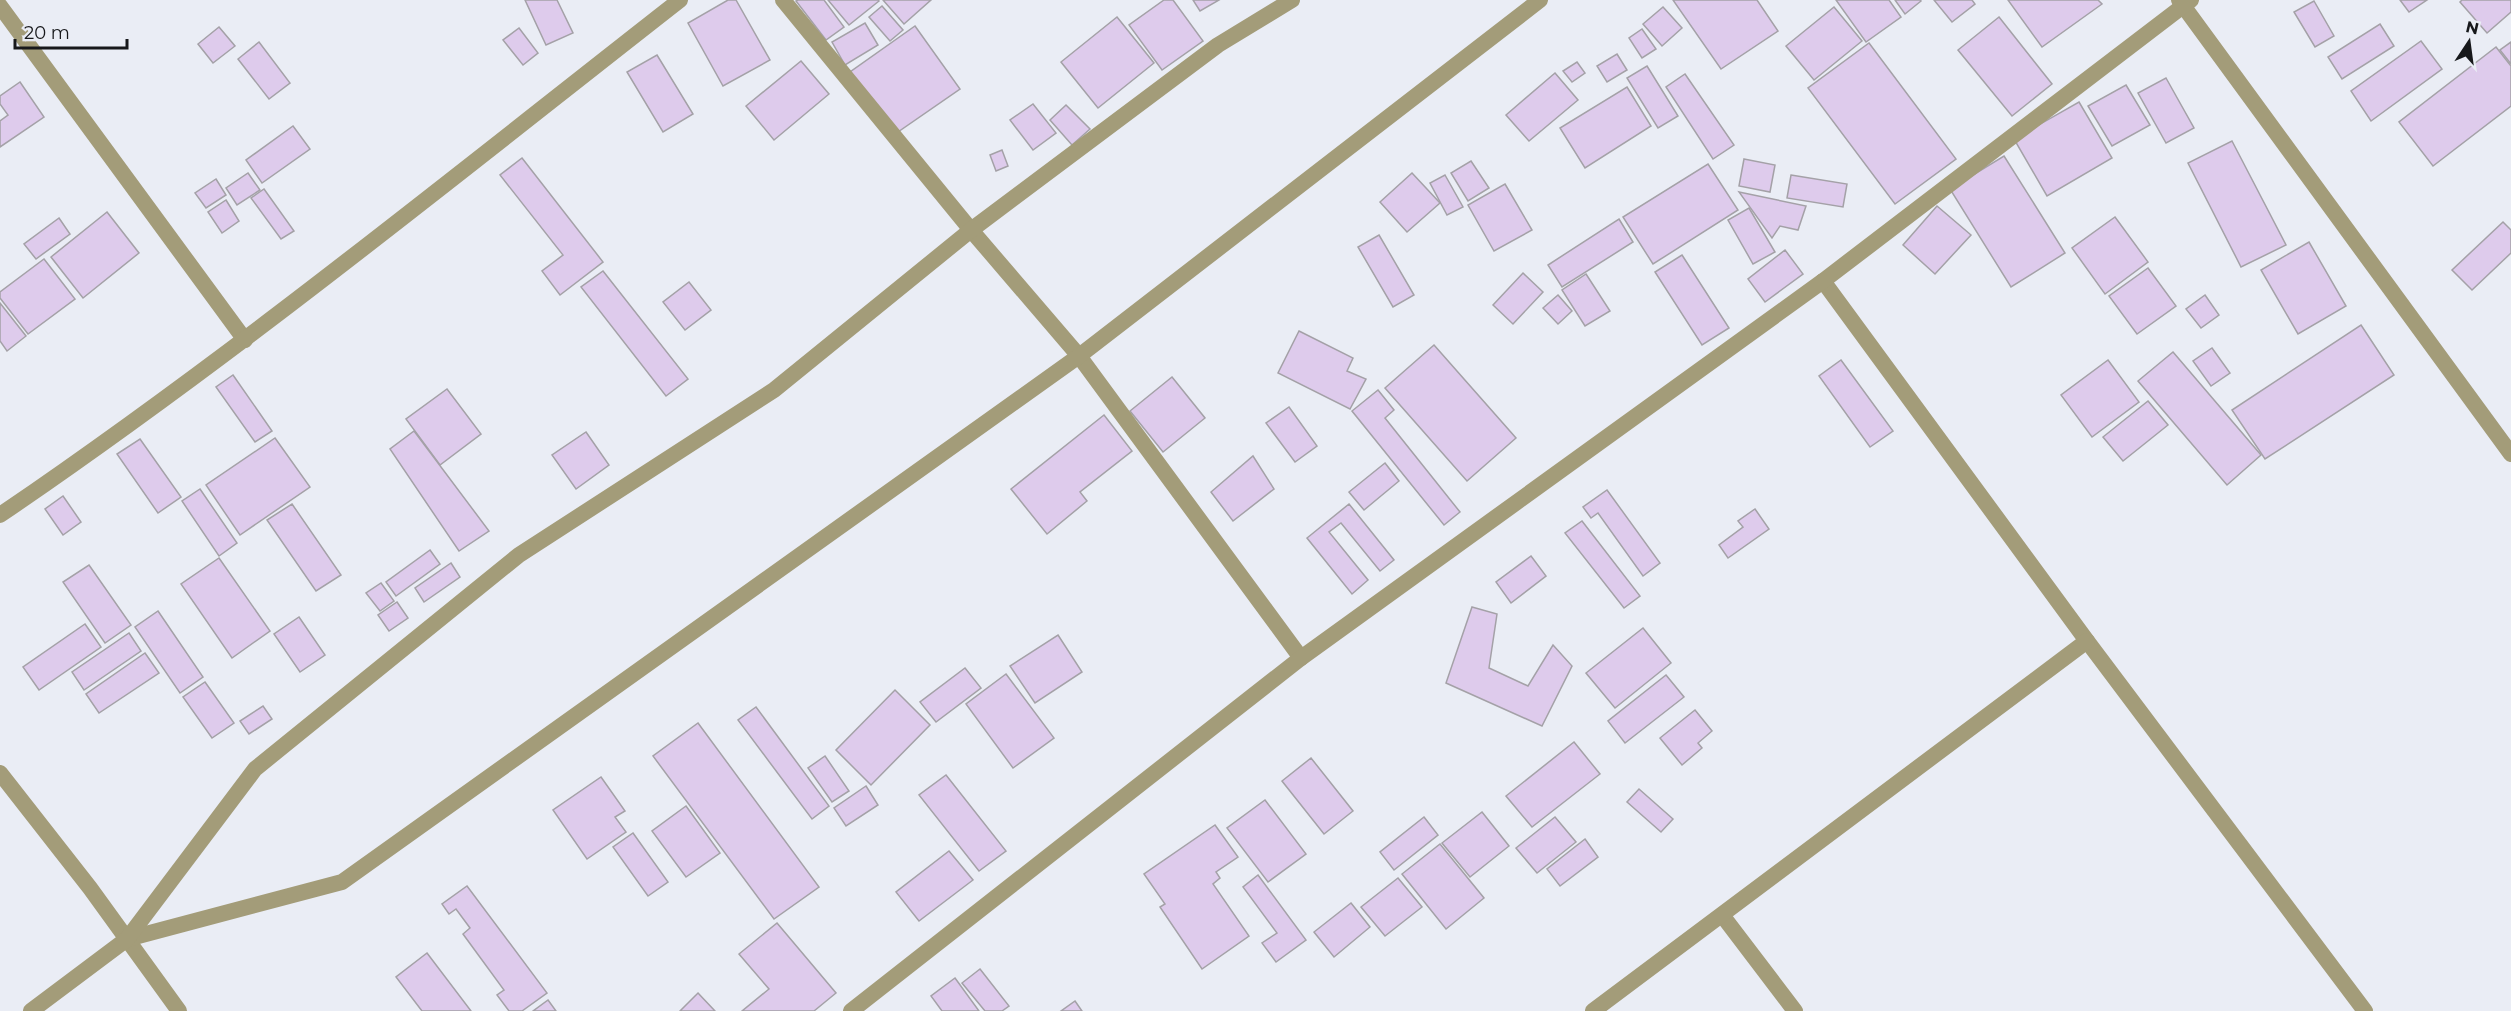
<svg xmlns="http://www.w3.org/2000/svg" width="2511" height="1011" viewBox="0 0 2511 1011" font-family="Montserrat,sans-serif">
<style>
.building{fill:#decbec;stroke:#a4a1a7;stroke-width:1.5}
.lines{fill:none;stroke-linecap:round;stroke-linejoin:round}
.minor{stroke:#a39c79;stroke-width:16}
.tertiary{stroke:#a39c79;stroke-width:16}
</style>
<rect width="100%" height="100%" fill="#eaedf5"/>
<g class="building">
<polygon points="525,0 557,0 573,33 546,45"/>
<polygon points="728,0 736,0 770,60 723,86 688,23"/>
<polygon points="798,0 824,0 844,27 826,40 796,1"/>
<polygon points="828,0 878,0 879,1 849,25"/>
<polygon points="883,0 931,0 904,24"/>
<polygon points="1164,0 1173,0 1203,41 1162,70 1129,25"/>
<polygon points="1193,0 1219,0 1200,11"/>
<polygon points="1673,0 1757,0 1778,31 1721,69"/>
<polygon points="1836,0 1889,0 1901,17 1866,42"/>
<polygon points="1895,0 1920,0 1921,1 1905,14"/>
<polygon points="1934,0 1972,0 1975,4 1952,22"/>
<polygon points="2008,0 2098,0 2102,4 2042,47"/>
<polygon points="2400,0 2427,0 2409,12"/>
<polygon points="2462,0 2511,0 2511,12 2487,33 2460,2"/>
<polygon points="2314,1 2334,36 2315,47 2294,12"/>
<polygon points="882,6 903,30 890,41 869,17"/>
<polygon points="1663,7 1682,28 1662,46 1643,24"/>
<polygon points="1834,7 1862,41 1814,80 1786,46"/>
<polygon points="1117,17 1154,63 1098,108 1061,62"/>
<polygon points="1999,17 2052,84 2012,116 1958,50"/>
<polygon points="865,23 878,45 845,65 832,42"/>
<polygon points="2380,24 2394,46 2342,79 2328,57"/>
<polygon points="915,26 960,89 895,134 850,72"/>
<polygon points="219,27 235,46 213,63 198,44"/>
<polygon points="519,28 538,53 523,65 503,40"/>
<polygon points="1642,29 1656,49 1642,58 1629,38"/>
<polygon points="2421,41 2442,69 2371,121 2351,91"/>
<polygon points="259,42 290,83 269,99 238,59"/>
<polygon points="2511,42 2511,64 2500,50"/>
<polygon points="1869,43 1956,159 1895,204 1808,88"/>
<polygon points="2496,47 2511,66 2511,106 2433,166 2399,122"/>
<polygon points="1617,54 1627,70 1607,82 1597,66"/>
<polygon points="657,55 693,114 663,132 627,72"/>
<polygon points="801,61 829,94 774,140 746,106"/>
<polygon points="1577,62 1585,73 1572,82 1563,71"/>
<polygon points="1647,66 1678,116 1658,128 1627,78"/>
<polygon points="1555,73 1578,100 1529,141 1506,115"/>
<polygon points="1685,74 1734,145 1713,159 1666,87"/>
<polygon points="2166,78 2194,128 2166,143 2138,93"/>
<polygon points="20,82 44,117 0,147 0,121 8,115 0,104 0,96"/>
<polygon points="2126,85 2150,125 2112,146 2088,106"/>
<polygon points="1627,87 1651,126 1585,168 1560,128"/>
<polygon points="2079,102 2112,158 2047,196 2014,139"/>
<polygon points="1033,104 1056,133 1033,150 1010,120"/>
<polygon points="1066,105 1090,129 1072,145 1050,120"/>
<polygon points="293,126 310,149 262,183 246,160"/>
<polygon points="2232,141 2286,245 2241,267 2188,163"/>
<polygon points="1002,150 1008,166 996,171 990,155"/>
<polygon points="2004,156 2065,253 2011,287 1950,189"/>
<polygon points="522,158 603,262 560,295 542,271 563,255 500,175"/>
<polygon points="1744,159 1775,165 1770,192 1739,186"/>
<polygon points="1471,161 1489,188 1468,201 1451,173"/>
<polygon points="1708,164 1738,210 1653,264 1623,217"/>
<polygon points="248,173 260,190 237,205 226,188"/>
<polygon points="1412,173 1440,203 1407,232 1380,202"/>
<polygon points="1445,175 1463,207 1447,215 1430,183"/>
<polygon points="1791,175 1847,184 1843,207 1787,198"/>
<polygon points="216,179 226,195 206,208 195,193"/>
<polygon points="1505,184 1532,230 1494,251 1468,205"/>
<polygon points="264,189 294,231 281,239 251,198"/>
<polygon points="1739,192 1806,206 1798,230 1780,226 1772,238"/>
<polygon points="226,200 239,221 222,233 208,212"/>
<polygon points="1937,206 1971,235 1935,274 1903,245"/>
<polygon points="1749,208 1775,252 1753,264 1728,220"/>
<polygon points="107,212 139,253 83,298 51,257"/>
<polygon points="2115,217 2148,262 2105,294 2072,248"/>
<polygon points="59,218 70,234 36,259 24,244"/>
<polygon points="1619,219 1633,242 1562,287 1548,265"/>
<polygon points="2503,222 2511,230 2511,253 2472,290 2452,270"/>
<polygon points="1379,235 1414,295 1393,307 1358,247"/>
<polygon points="2309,242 2346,306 2298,334 2261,270"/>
<polygon points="1785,250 1803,274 1765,302 1748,279"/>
<polygon points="1682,255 1729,328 1702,345 1655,272"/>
<polygon points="44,259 75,299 28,334 0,298 0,292"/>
<polygon points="2148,268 2176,306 2137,334 2109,296"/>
<polygon points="603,271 688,379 666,396 581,287"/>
<polygon points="1523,273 1543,292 1513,324 1493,305"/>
<polygon points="1586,274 1610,311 1585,326 1562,290"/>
<polygon points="689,282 711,310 685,330 663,302"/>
<polygon points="1558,295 1572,311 1558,324 1543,308"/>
<polygon points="2205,295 2219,315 2201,328 2186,309"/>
<polygon points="0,303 26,336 7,351 0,341"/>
<polygon points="2361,325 2394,375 2265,459 2232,410"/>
<polygon points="1299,331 1353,358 1347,371 1366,379 1350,409 1278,373"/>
<polygon points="1434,345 1516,438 1467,481 1385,388"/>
<polygon points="2212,348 2230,373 2211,386 2193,361"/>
<polygon points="2173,352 2261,455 2227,485 2138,381"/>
<polygon points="1841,360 1893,431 1870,447 1819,376"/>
<polygon points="2108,360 2139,402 2092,437 2061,395"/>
<polygon points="233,375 272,431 255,442 216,387"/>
<polygon points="1172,377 1205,418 1163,452 1130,411"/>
<polygon points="447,389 481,434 440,465 406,419"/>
<polygon points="1378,390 1394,410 1385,418 1460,512 1444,525 1352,411"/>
<polygon points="2148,401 2168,425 2123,461 2103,437"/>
<polygon points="1289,407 1317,446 1295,462 1266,423"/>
<polygon points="1104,415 1132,451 1080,492 1087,501 1047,534 1011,489"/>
<polygon points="414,431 489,531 459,551 390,449"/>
<polygon points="586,432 609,465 576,489 552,455"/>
<polygon points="275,438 310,487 240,535 206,485"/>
<polygon points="140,439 181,497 158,513 117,454"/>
<polygon points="1253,456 1274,489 1233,521 1211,492"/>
<polygon points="1385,463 1399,481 1364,510 1349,492"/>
<polygon points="200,489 237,543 219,556 182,501"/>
<polygon points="1607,490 1660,563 1643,576 1598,513 1591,518 1583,507"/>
<polygon points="63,496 81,522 63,535 45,509"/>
<polygon points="292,504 341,575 316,591 267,520"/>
<polygon points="1349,504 1394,560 1380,571 1341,523 1329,532 1368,580 1352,594 1307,538"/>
<polygon points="1755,509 1769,529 1728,558 1719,545 1743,527 1738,521"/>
<polygon points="1582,521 1640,596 1624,608 1565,533"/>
<polygon points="430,550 440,564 396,596 386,582"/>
<polygon points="1531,556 1546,576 1511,603 1496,582"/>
<polygon points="219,558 270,631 232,658 181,584"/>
<polygon points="451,563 460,577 424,602 415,588"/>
<polygon points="89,565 131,625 105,643 63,582"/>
<polygon points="381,583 394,601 380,611 366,593"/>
<polygon points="397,602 408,618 389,631 378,615"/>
<polygon points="1472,607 1497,614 1489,668 1528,686 1553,645 1572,666 1542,726 1446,683"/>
<polygon points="158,611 203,677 180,693 135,627"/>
<polygon points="299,617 325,655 300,672 274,634"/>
<polygon points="85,624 101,647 39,690 23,667"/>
<polygon points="1643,628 1671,663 1615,708 1586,673"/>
<polygon points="129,633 141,651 84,690 72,672"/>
<polygon points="1058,635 1082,672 1035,703 1010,666"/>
<polygon points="145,653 159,673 99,713 86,694"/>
<polygon points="965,668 981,688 936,722 920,702"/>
<polygon points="1006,674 1054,738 1013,768 966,704"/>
<polygon points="1666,675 1684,697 1625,743 1608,721"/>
<polygon points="205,682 234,723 212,738 183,697"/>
<polygon points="895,690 930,725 871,785 836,750"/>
<polygon points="263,706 272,719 249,734 240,721"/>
<polygon points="756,707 829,806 812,819 738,720"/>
<polygon points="1695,710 1712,731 1698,743 1702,748 1682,765 1660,738"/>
<polygon points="698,723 819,887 774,919 653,756"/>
<polygon points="1574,742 1600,774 1532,827 1506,796"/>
<polygon points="825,756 849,791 832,802 808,768"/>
<polygon points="1311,758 1353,811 1324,834 1282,781"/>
<polygon points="946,775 1006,851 979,871 919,795"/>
<polygon points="601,777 625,811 615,817 626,832 587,859 553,810"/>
<polygon points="866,786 878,805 846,826 834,808"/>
<polygon points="1639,789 1673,819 1661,832 1627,802"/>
<polygon points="1265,800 1306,854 1268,882 1227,828"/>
<polygon points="686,806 720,853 686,877 652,831"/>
<polygon points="1482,812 1509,846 1470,877 1442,843"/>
<polygon points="1424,817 1438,835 1394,870 1380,852"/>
<polygon points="1555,817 1576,842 1537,873 1516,848"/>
<polygon points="1215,825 1238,857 1216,872 1220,878 1213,884 1249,936 1202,969 1160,907 1165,904 1144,874"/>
<polygon points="633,833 668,882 648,896 613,847"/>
<polygon points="1585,839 1598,857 1560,886 1547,869"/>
<polygon points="1440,844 1484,898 1446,929 1402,874"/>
<polygon points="949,851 973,880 919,921 896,892"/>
<polygon points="1258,875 1306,940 1276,962 1262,943 1277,933 1243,887"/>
<polygon points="1398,878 1422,907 1385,936 1361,907"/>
<polygon points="467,886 547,993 522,1011 509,1011 497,995 504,990 463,934 470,928 456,909 449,914 442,904"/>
<polygon points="1351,903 1370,927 1334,957 1314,932"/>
<polygon points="777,923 836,993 814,1011 742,1011 769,989 739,954"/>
<polygon points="427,953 471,1011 422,1011 396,977"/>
<polygon points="980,969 1009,1006 1002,1011 985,1011 962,983"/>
<polygon points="955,978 979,1011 942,1011 931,996"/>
<polygon points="698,993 715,1011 680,1011"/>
<polygon points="548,1000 556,1011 533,1011"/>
<polygon points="1075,1001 1082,1011 1061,1011"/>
</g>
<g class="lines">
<g class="minor">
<polyline points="783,0 971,230 1079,356 1301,658"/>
<polyline points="2179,0 2511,454"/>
<polyline points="0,6 245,340"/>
<polyline points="1823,281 2087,641 2365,1011"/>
<path d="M0,515C235,355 456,175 680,0"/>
<polyline points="1722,915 1795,1011"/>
<polyline points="851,1011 1301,658 1823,281 2191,0"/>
<polyline points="1593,1011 2087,641"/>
</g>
<g class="tertiary">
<polyline points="0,773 90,888 179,1011"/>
<polyline points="127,939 342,882 1079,356 1540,0"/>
<polyline points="31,1011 127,939 255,769 519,555 774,390 971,230 1218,45 1292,0"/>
</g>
</g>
<g transform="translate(2469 42) rotate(13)" stroke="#eaedf5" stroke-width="4.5" paint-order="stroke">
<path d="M0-4.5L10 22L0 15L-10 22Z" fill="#17181b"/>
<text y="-9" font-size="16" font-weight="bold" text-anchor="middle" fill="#17181b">N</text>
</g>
<path d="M15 39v9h112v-9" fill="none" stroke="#17181b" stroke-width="3"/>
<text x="24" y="39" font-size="18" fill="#17181b" stroke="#eaedf5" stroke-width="4.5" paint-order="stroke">20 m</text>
</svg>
